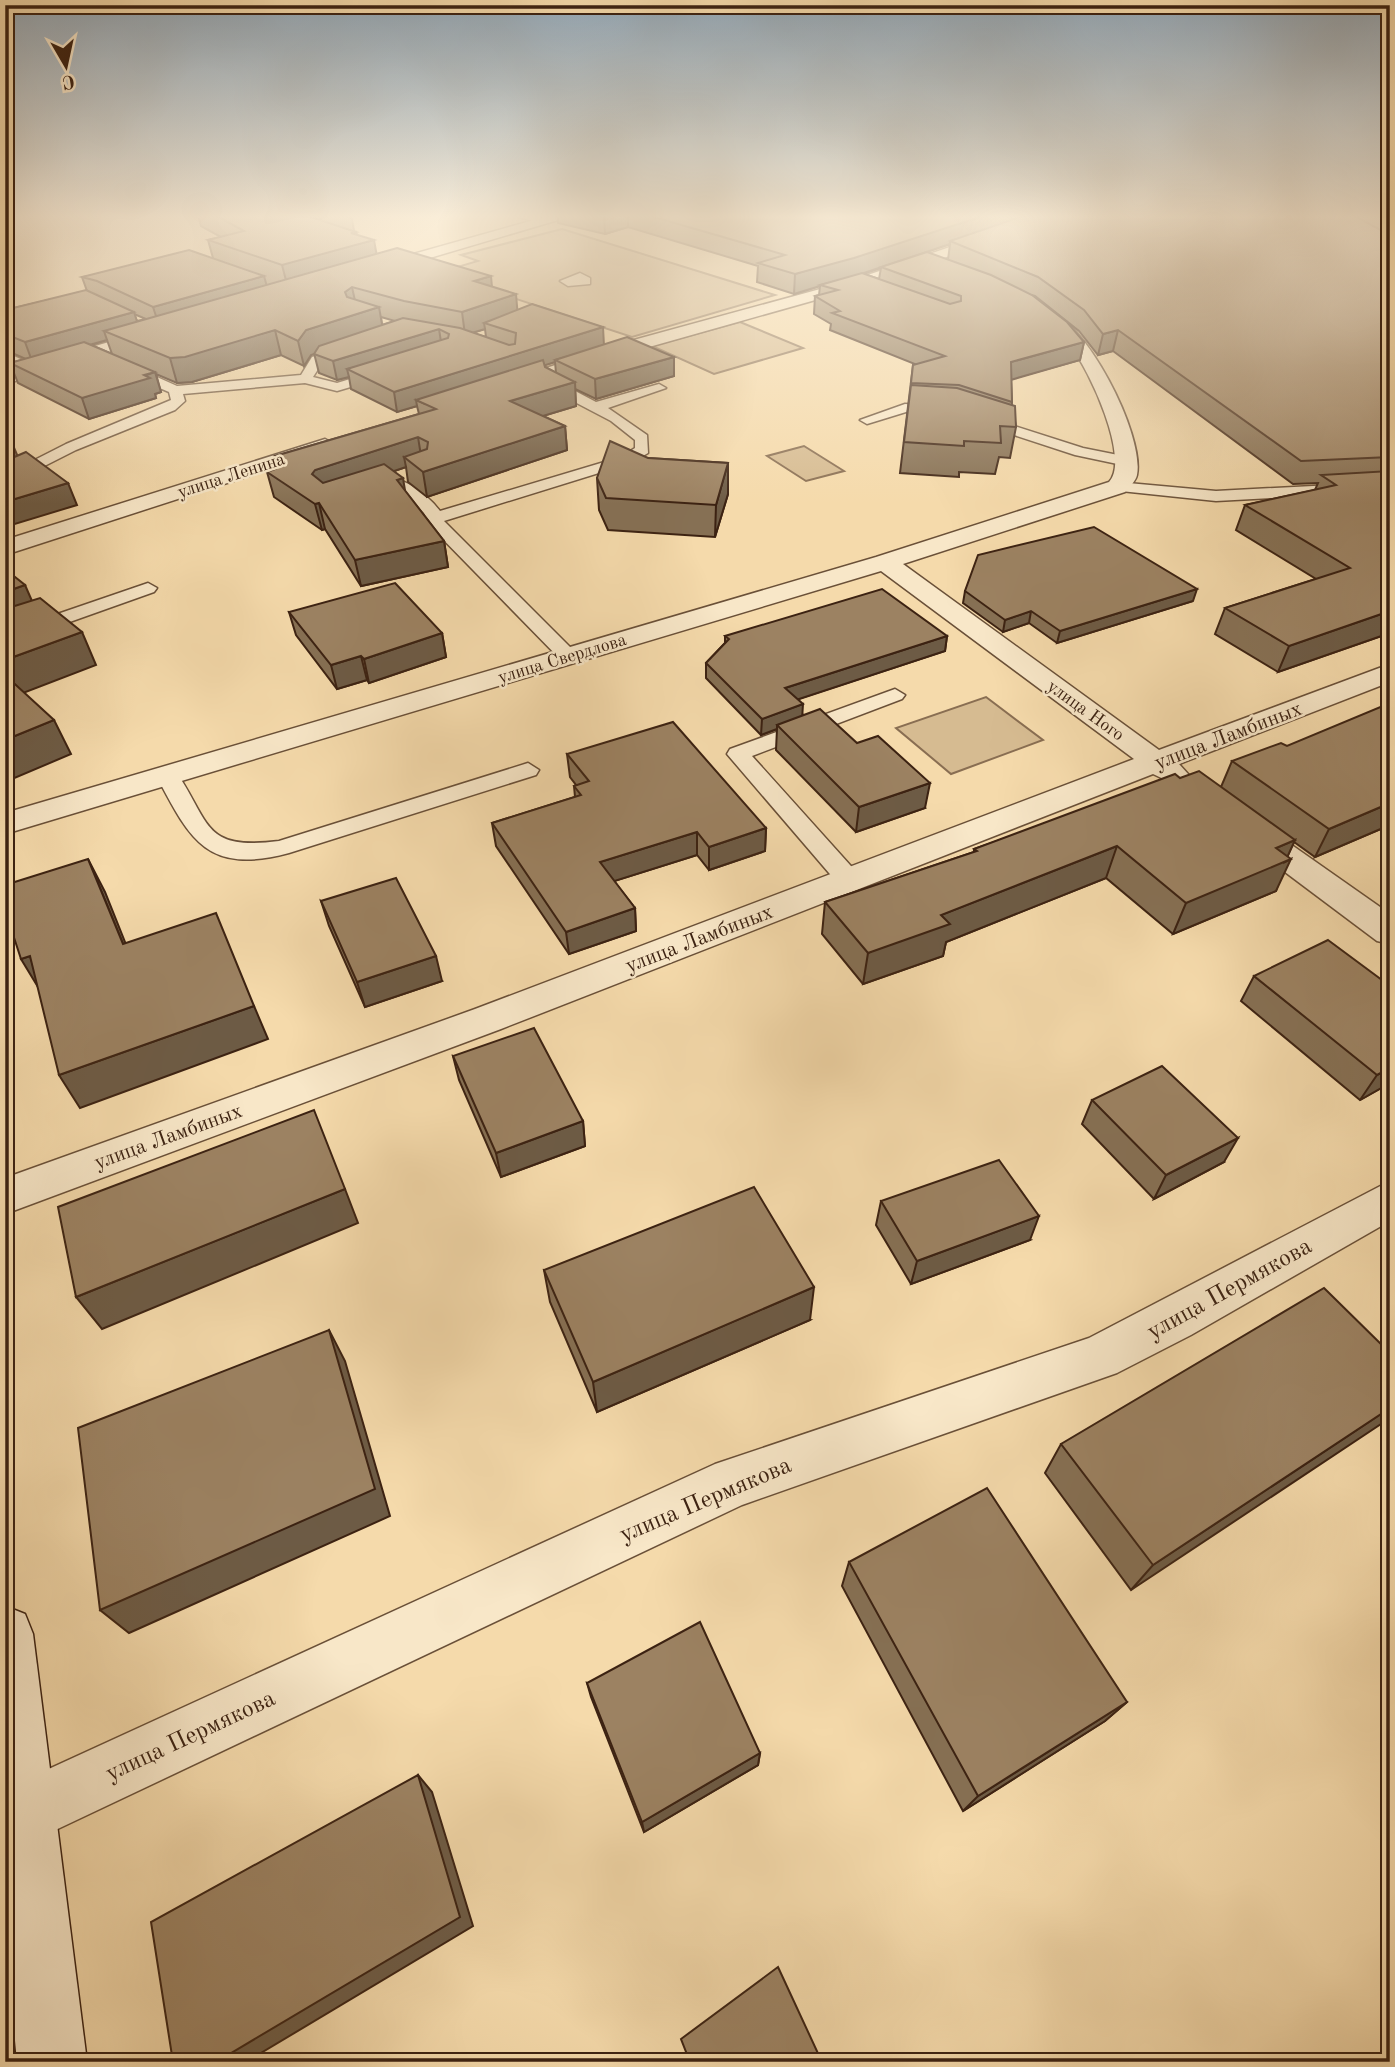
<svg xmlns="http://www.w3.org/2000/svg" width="1395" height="2067" viewBox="0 0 1395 2067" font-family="'Old Standard TT',serif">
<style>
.green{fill:#d6bb91;stroke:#896e52;stroke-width:2}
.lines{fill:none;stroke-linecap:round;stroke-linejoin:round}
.lane-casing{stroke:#6a5038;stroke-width:3}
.street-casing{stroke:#6a5038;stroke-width:3}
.secondary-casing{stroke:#3c2212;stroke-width:3}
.lane{fill:#f8e7c8;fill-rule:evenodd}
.street{fill:#f8e7c8;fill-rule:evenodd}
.secondary{fill:#f8e7c8;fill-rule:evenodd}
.wall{fill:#867054;stroke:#3c2212;stroke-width:2;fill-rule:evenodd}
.shaded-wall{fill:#6d5b45;stroke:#3c2212;stroke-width:2}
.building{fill:#9c8262;stroke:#3c2212;stroke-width:2}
.labels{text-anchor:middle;stroke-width:5;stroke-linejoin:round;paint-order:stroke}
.far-street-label{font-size:18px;fill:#3c2212;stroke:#f8e7c8}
.street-label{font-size:21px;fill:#3c2212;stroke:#f8e7c8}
.near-street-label{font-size:24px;fill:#3c2212;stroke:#f8e7c8}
</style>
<rect width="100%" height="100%" fill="#f5daab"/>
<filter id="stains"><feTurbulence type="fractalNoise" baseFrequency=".00286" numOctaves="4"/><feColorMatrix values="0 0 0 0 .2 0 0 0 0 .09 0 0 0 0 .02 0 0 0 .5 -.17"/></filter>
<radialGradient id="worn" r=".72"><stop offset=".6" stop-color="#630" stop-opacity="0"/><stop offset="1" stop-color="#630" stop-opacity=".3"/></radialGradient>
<g class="green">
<polygon points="562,229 775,295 632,337 437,273 478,261 461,255"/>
<polygon points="740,322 803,348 714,374 652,346"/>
<polygon points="804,446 844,471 806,481 767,456"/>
<polygon points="986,697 1043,740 951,774 896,728"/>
</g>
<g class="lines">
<g class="lane-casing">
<g id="lane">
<polygon points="512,215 530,215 548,221 543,224"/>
<polygon points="351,345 356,346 356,352 322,363 313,377 337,383 386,368 393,372 391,375 337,391 305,383 183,394 185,401 175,410 76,450 5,486 5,475 66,444 171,400 169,392 120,371 120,365 130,365 177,386 301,375 312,357"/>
<polygon points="5,352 38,367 40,370 28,373 5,361"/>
<path d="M548,382H558L596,402L659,384L666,388L608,408L647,435L648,453L631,463L444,521L575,652L578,656L568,662L561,660L427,523L424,513L389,486L373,491L365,486C387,463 425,491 440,511L621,457L635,448V440L611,421L548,388Z"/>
<polygon points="905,404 955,407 1083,448 1133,458 1135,461 1127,466 1075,455 953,415 906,412 867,424 860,420"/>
<polygon points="1117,482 1216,491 1390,482 1390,492 1216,501 1111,490 1111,484"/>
<polygon points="148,583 157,588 154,592 5,645 5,632"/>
<polygon points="895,689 905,695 902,699 752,756 859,875 862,881 859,887 841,887 727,754 730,749"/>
<path d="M528,763L539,770L536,775L289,853C207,875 190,840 156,775L159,770H175C211,823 202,851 279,841Z"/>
</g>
</g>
<g class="street-casing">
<g id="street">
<polygon points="552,215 575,215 379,273 373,275 365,270 367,267"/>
<polygon points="1044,215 1065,215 865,286 642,349 510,392 503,394 493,388 496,384 630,341 853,280"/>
<polygon points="580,273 590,278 590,284 568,286 560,281"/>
<path d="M1044,308C1085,318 1145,435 1137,475C1136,481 1129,487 1125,492L903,564L1159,750L1390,664V682L1179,764L1189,775L1185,782L1174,784L1153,774L501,1029L5,1214V1178L475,1009L1134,759L881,571L5,834V813L876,557L1109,482C1131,459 1089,369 1071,347C1060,334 1045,326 1036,313Z"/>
<polygon points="161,327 167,328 170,332 167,336 5,384 5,372"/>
<polygon points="325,439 335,445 332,449 5,555 5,540"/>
<polygon points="1248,819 1259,822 1390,914 1390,944 1377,941 1237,836 1232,829 1237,822"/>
<polygon points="1390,1181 1390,1221 1191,1335 1117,1373 742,1505 45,1835 23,1844 5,1837 5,1789 715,1464 1089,1338"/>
</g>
</g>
<g class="secondary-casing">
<polygon id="secondary" points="5,1606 25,1614 33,1634 87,2062 17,2062 5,1934"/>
</g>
<use href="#lane" class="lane"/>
<use href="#street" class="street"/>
<use href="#secondary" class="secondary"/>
</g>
<g class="wall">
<path d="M198,215H344L352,219L354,231L356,232L357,235L377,254L492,287L517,310L604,344L674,357V376L596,399L575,389L576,406L543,416L565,426L567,450L427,497L408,482L406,467L394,471L405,491L444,541L448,567L361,586L325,529L322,530L274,497L267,472L269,471L267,464L276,461L275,456L419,414L417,406L397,412L351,389L349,377L337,380L319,373L314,353L311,355L304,366L281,355L192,382L177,383L156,374L161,392L155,394L156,398L89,419L18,383L10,363L26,359L5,350V310L87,291L82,277L213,258L208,240L221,237L201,226ZM134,314L146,319L137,321ZM381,317L395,321L382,325ZM485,329L486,337L472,333ZM107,340L112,354L91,345ZM555,362L556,373L545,367L544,365Z"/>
<path d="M558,215H1390V633L1278,672L1215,634L1225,608L1316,579L1236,530L1245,505L1315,490L1318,483L1293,484L1113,351L1098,355L1079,331L1035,296L1031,295L1084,342L1080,360L1011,379L1012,405L1016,427L1010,458L999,457L995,474L959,472V477L900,473L913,365L915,364L830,330L831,324L814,314L815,296L819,295L820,286L794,294L757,282L758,266L628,227L605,234L558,223ZM950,244L948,260H903ZM881,268L879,279L864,274L869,272Z"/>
<polygon points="648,458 728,463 728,494 715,537 608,530 599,510 597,478"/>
<polygon points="965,591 1193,601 1057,643 1029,623 1003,632 963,603"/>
<polygon points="289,612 442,633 446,657 369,683 367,680 337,689 296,635"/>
<polygon points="725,636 947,636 945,651 798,699 803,716 925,808 856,832 776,750 777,729 761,735 706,678 706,663 725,643"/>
<polygon points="567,754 766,828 765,851 709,870 697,855 614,881 635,908 636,931 569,954 496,846 492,823 575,797 574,786 576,785 570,777"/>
<polygon points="1232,761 1390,825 1315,857 1294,842 1287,857 1276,891 1173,934 1106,878 946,942 943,956 863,984 822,934 825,902 974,852 974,849 1180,778 1221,787"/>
<polygon points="321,901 442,981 365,1007 329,926"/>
<polygon points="1254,976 1390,1083 1360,1100 1241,1001"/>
<polygon points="453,1056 583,1121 585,1146 501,1177 459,1080"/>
<polygon points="1092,1100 1224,1162 1154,1199 1082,1124"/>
<polygon points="881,1201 1030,1240 911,1284 876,1225"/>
<polygon points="544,1270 810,1320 597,1412 550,1302"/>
<polygon points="1390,1353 1131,1590 1045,1473 1061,1444"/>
<polygon points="849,1562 1127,1702 1105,1721 963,1811 842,1586"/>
<polygon points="587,1683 760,1753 758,1765 644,1832 591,1697"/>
</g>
<g class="shaded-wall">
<polygon points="311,215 320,215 323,230 316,234"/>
<polygon points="609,215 628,215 628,227 605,234 604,217"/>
<polygon points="986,215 1036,215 950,241 950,244 852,277 820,285 820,286 794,294 795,274"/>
<polygon points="356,232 358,244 374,240 378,262 288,288 282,265 351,233"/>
<polygon points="264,276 269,294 159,325 153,307"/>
<polygon points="491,276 493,299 474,281"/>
<polygon points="352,287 357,310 349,315 345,292"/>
<polygon points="516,294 518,318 484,323 485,329 465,335 462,312"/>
<polygon points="379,307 383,330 311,355 304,366 298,341 306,330"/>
<polygon points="134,312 140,331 104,331 107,340 32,361 25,342"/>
<polygon points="603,327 604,346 555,360 555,362 425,404 416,400 417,406 397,412 394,392"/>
<polygon points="439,329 442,348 347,369 349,377 337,380 333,361"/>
<polygon points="275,330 281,355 192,382 177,383 170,358"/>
<polygon points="1118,330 1113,351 1098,355 1103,334"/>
<polygon points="1084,342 1080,360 1007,381 1011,362"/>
<polygon points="5,352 12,367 5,370"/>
<polygon points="674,357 674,376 596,399 595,379"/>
<polygon points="155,372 161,392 155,394 156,398 89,419 82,398"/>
<polygon points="575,382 576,406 513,425 510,401"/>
<polygon points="565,426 567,450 427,497 423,472"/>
<polygon points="418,437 422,462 404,457 406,467 321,496 312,474 315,470"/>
<polygon points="12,443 21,464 5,472 5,446"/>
<polygon points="728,463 728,494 715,537 716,505"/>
<polygon points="403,478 407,503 397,480"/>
<polygon points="68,483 77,505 5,527 5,502"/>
<polygon points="319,503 325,529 322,530 315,504"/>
<polygon points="444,541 448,567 361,586 355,560"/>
<polygon points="25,585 39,617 5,630 5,592"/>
<polygon points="1197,589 1193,601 1057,643 1060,631"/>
<polygon points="1031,611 1029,623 1003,632 1005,620"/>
<polygon points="1390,611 1390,633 1278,672 1289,646"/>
<polygon points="82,632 96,665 10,698 5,688 5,660"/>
<polygon points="442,633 446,657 369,683 364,659"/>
<polygon points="947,636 945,651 784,704 785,688"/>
<polygon points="361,656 367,680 337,689 331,665"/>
<polygon points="803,704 802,720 777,725 777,729 761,735 762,719"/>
<polygon points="54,720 71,754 5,782 5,740"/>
<polygon points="930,783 925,808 856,832 859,807"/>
<polygon points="1390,803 1390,825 1315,857 1329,829"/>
<polygon points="766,828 765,851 709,870 709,847"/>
<polygon points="697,832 697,855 602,885 600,862"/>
<polygon points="1295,840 1285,862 1291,859 1276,891 1173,934 1186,903 1276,848"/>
<polygon points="1117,846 1106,878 946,942 943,956 863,984 868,953 941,915"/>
<polygon points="88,859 105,892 139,977 123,944"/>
<polygon points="635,908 636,931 569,954 566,932"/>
<polygon points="30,956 41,992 21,959"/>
<polygon points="436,956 442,981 365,1007 357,982"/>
<polygon points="254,1006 268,1039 80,1108 59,1075"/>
<polygon points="1390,1068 1390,1083 1360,1100 1377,1075"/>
<polygon points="583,1121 585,1146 501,1177 496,1153"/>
<polygon points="1238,1138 1224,1162 1154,1199 1166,1175"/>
<polygon points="345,1189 358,1223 102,1329 76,1297"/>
<polygon points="1039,1216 1030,1240 911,1284 917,1261"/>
<polygon points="814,1287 810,1320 597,1412 593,1382"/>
<polygon points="329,1330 345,1361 390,1516 129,1633 100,1610"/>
<polygon points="1390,1408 1390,1418 1131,1590 1153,1565"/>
<polygon points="1127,1702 1105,1721 963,1811 978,1796"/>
<polygon points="760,1753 758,1765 644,1832 642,1822"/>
<polygon points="418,1775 432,1792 473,1926 246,2062 216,2062"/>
</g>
<g class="building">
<polygon points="215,215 311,215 311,217 356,232 351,233 374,240 282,265 208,240 244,231"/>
<polygon points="647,215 986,215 854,258 795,274 758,263 785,255"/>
<polygon points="1026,215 1353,215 1390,235 1390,457 1301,461 1118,330 1103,334 1084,310 1038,277 950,241"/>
<polygon points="1377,215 1390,215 1390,222"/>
<polygon points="397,248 491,276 474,281 516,294 462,312 404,301 352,287 345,292 347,297 379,307 306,330 298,341 275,330 185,357 170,358 104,331"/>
<polygon points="189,250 264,276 153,307 97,281 82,277"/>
<polygon points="927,252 991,275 1032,295 1067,322 1084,342 1011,362 1012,402 959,385 911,383 913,365 945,356 832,313 840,311 815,296 838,290 820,285 862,273 950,304 961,301 961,296 881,267"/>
<polygon points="86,290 134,312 25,342 5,334 5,310"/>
<polygon points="532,304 603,327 394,392 347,369 448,338 449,334 439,329 333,361 314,354 319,346 403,318 460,328 509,345 515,344 516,333 484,323"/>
<polygon points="627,337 674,357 595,379 555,360"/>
<polygon points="84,342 155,372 144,375 150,378 82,398 10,363"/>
<polygon points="543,360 545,367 575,382 510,401 565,426 423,472 404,457 427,449 428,442 418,437 315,470 312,474 323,483 384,464 403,478 397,480 444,541 355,560 319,503 315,504 267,472 275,469 267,464 281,460 275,456 436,409 416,400"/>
<polygon points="911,385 957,388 1015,406 1016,427 1000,426 1001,443 964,441 964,446 904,442"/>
<polygon points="5,438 12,443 5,446"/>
<polygon points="610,441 648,458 728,463 716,505 606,498 597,478"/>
<polygon points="26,452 68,483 5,502 5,461"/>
<polygon points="1390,471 1390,611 1289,646 1225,608 1350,568 1245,505 1336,485 1321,475"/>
<polygon points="1094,527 1197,589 1060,631 1031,611 1005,620 965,591 978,555"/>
<polygon points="5,569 25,585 5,592"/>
<polygon points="395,583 442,633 364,659 361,656 331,665 289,612"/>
<polygon points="882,589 947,636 785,688 803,704 762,719 706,663 729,639 725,636"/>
<polygon points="40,598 82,632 5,660 5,609"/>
<polygon points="5,675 54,720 5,740"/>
<polygon points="1390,703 1390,803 1329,829 1232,761 1281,743 1287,746"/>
<polygon points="820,709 857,743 878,736 930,783 859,807 777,725"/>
<polygon points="673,722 766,828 709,847 697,832 600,862 635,908 566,932 492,823 581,795 574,786 589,781 567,754"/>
<polygon points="1199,771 1295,840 1276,848 1291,859 1186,903 1117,846 941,915 950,924 868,953 825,902 977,851 974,849 1175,774 1180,778"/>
<polygon points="88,859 123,944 216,913 254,1006 59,1075 30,956 21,959 5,910 5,885"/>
<polygon points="396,878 436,956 357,982 321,901"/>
<polygon points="1328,940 1390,986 1390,1068 1377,1075 1254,976"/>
<polygon points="534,1028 583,1121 496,1153 453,1056"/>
<polygon points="1162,1066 1238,1138 1166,1175 1092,1100"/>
<polygon points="314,1110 345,1189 76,1297 58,1207"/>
<polygon points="999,1160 1039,1216 917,1261 881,1201"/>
<polygon points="754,1187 814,1287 593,1382 544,1270"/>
<polygon points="1324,1288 1390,1353 1390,1408 1153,1565 1061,1444"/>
<polygon points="329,1330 375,1489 100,1610 78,1428"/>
<polygon points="987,1488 1127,1702 978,1796 849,1562"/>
<polygon points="700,1622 760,1753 642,1822 587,1683"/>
<polygon points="418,1775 460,1917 216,2062 173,2062 151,1922"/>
<polygon points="778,1967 822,2062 690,2062 681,2039"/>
</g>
<linearGradient id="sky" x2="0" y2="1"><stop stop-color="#94aabb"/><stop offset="0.43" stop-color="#faeed9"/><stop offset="1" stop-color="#faeed9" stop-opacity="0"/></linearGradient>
<rect width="1395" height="504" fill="url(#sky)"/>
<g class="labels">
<g class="far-street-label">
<text transform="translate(231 475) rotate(-18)" y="6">улица Ленина</text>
<text transform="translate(562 658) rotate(-17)" y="6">улица Свердлова</text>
<text transform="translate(1086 710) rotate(36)" y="6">улица Ного</text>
</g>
<g class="street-label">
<text transform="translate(1228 735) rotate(-21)" y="7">улица Ламбиных</text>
<text transform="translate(699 938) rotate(-21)" y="7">улица Ламбиных</text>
<text transform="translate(168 1136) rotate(-20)" y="7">улица Ламбиных</text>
</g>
<g class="near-street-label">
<text transform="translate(1229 1288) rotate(-29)" y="8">улица Пермякова</text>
<text transform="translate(705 1499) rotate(-23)" y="8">улица Пермякова</text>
<text transform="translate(190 1735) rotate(-25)" y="8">улица Пермякова</text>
</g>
</g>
<rect width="1395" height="2067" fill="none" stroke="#f5daab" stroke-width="28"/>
<rect x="7" y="7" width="1381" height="2053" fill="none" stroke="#3c2212" stroke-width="3.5"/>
<rect x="14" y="14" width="1367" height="2039" fill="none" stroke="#3c2212" stroke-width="2"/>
<g transform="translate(66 66) rotate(171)" stroke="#f8e7c8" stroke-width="5" paint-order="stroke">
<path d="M0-5L12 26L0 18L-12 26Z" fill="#3c2212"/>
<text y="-10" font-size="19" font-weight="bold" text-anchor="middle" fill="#3c2212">С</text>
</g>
<rect width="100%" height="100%" filter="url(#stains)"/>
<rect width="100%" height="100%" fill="url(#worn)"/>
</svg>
